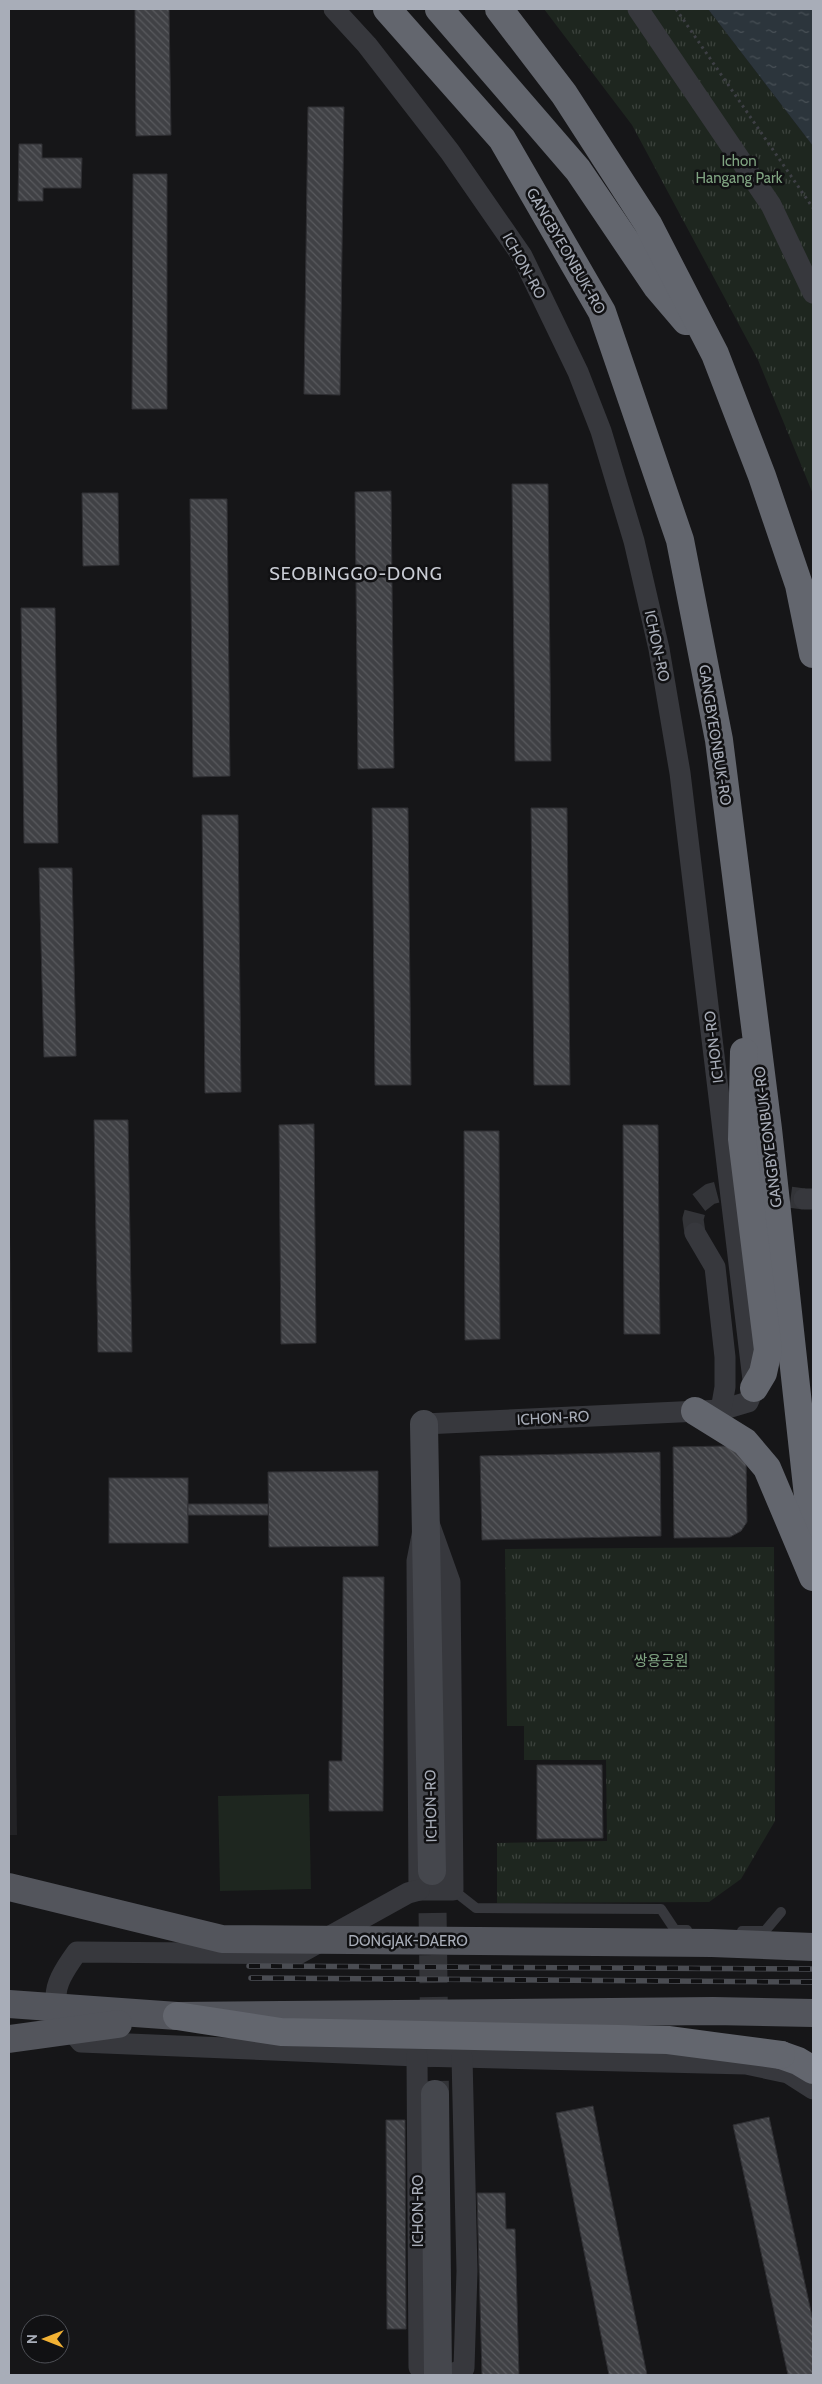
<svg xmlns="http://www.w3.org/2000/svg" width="822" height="2384" viewBox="0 0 822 2384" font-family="Cabin,'Noto Sans KR',sans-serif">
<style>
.built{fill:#222225}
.green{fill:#1e261f}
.park{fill:url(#park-tufts)}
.water{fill:url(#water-ripples)}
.building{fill:url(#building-back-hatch);stroke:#303034}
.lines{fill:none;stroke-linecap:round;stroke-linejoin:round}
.street-tunnel{stroke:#333438;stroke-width:21;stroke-dasharray:21 11;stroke-linecap:butt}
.secondary-tunnel{stroke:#333438;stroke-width:28;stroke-dasharray:28 14;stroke-linecap:butt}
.path{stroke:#3d3f44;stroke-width:3;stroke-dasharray:2.5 4;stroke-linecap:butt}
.lane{stroke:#37383d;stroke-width:10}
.street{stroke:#37383d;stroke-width:21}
.secondary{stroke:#45474d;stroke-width:28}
.highway{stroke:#63666e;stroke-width:28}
.rail-casing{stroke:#4a4c52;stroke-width:5.5}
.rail{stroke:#111113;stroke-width:4;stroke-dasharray:11;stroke-linecap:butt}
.primary-bridge{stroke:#53555c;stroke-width:28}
.highway-bridge{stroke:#63666e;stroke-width:28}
.labels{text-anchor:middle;stroke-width:5;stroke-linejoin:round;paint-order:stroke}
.park-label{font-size:15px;fill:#7fa381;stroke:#111113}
.street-label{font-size:15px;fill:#a8adb8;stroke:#111113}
.quarter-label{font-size:18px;letter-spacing:1px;fill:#c9ccd4;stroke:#111113}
</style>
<defs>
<pattern id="park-tufts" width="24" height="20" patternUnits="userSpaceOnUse" patternTransform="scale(1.25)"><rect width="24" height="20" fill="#1e261f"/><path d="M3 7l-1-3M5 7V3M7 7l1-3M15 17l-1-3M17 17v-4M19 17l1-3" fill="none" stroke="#3c433d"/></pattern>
<pattern id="water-ripples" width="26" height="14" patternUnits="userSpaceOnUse" patternTransform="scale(1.25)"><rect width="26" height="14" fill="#2c353c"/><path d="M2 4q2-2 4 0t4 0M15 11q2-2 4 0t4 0" fill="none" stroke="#485056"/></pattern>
<pattern id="building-back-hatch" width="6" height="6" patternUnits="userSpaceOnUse" patternTransform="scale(1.25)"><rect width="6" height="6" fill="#404145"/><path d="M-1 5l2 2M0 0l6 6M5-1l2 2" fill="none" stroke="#595a5e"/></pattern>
</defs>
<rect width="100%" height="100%" fill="#161618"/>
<polygon class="built" points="9,1206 11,1263 17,1835 9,1835"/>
<polygon class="green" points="309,1794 311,1889 220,1891 218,1796"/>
<g class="park">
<polygon points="544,9 708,9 813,146 813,494 758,360 632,125"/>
<polygon points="774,1547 775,1821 741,1879 709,1902 497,1903 497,1843 607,1841 606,1760 524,1760 524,1726 507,1726 505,1549"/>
</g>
<polygon class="water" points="708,9 813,9 813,146"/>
<g class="building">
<polygon points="135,9 169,9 171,135 136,136"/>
<polygon points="308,107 344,107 340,395 304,394"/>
<polygon points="19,144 42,144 42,158 82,158 81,188 43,188 43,201 18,201"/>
<polygon points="133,174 167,174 167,409 132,409"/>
<polygon points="512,484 548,484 551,761 515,761"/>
<polygon points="391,491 394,768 358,769 355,492"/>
<polygon points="82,493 118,493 119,565 83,566"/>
<polygon points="190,499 227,499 230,776 193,777"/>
<polygon points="21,608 55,608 58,843 24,843"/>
<polygon points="372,808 408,808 411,1085 375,1085"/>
<polygon points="531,808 567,808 570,1085 534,1085"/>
<polygon points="202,815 238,815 241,1092 205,1093"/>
<polygon points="39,868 72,868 76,1056 44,1057"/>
<polygon points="94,1120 128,1120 132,1352 98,1352"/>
<polygon points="314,1124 316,1343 281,1344 279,1125"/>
<polygon points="623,1125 658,1125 660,1334 624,1334"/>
<polygon points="464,1131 499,1131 500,1339 465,1340"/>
<polygon points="728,1446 746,1460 747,1522 741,1531 730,1537 674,1538 673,1447"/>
<polygon points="660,1452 661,1536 482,1540 480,1456"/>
<polygon points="378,1471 378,1546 269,1547 268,1472"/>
<rect x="109" y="1478" width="79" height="65"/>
<rect x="188" y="1504" width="80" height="11"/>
<polygon points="343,1577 384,1577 383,1811 329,1811 329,1761 342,1761"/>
<polygon points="537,1765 602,1765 603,1838 537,1839"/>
<polygon points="593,2106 601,2147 647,2375 609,2375 556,2113"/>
<polygon points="769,2117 813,2321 813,2375 788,2375 733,2125"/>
<polygon points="386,2120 405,2120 406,2329 387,2329"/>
<polygon points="477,2193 505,2193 506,2229 515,2229 519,2375 482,2375"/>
</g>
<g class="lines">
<polyline class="street-tunnel" points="695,1233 693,1219 697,1204 710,1194 729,1189 804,1199"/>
<polyline class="secondary-tunnel" points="432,1871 435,2094"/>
<polyline class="path" points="676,9 813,208"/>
<g class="lane">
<polyline points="453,1890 476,1908 661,1909 675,1930 687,1930"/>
<polyline points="742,1931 765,1931 781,1912"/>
</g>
<g class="street">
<polyline points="334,9 367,45 450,152 522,256 578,372 601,431 634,541 659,649 680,773 754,1388 748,1402 721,1410 424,1424"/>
<polyline points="638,9 771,205 813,293"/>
<polyline points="804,1199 813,1199"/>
<polyline points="695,1233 715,1267 725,1357 725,1387 721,1410"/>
<polygon points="426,1515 450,1582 453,1890 419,1890 417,1561"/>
<path d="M419,1890L408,1893L298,1954L77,1952C48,1992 49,2004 81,2042L417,2056L746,2064L788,2073L813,2089"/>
<polyline points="417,2056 419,2367 429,2375"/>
<polyline points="451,2375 464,2368 467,2271 462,2057"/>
</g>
<g class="secondary">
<polyline points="424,1424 432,1871"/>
<polyline points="435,2094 438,2375"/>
</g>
<g class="highway">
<polyline points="387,9 502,139 602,312 680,540 719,740 768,1129 813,1542"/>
<polyline points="439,9 578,170 657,287 686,321"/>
<polyline points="499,9 564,94 648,224 715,354 762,476 799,585 813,654"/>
<polyline points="744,1052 742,1139 768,1350 763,1373 754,1388"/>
<polyline points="695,1411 745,1442 767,1468 813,1577"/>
<polyline points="781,2055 798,2061 813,2070"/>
</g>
<g class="rail-casing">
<g id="rail">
<polyline points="249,1966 813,1969"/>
<polyline points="251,1978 813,1982"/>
</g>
</g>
<use href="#rail" class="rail"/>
<g class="primary-bridge">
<polyline points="9,1887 222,1939 712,1943 813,1947"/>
<polyline points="9,2004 177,2016 713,2011 813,2013"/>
<polyline points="9,2039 118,2024"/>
</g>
<polyline class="highway-bridge" points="177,2016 281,2032 668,2040 781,2055"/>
</g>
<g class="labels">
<g class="park-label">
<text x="739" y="166">Ichon<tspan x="739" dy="17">Hangang Park</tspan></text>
<text x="661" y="1666">쌍용공원</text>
</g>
<g class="street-label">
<text transform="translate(566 251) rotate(60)" y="5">GANGBYEONBUK-RO</text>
<text transform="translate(524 266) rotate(61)" y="5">ICHON-RO</text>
<text transform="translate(657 646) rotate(78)" y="5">ICHON-RO</text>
<text transform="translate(715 735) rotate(81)" y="5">GANGBYEONBUK-RO</text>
<text transform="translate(714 1047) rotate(-97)" y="5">ICHON-RO</text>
<text transform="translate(768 1137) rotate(-97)" y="5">GANGBYEONBUK-RO</text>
<text transform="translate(553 1418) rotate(-3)" y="5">ICHON-RO</text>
<text transform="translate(431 1806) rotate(-91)" y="5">ICHON-RO</text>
<text x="408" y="1946">DONGJAK-DAERO</text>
<text transform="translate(418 2211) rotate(-90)" y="5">ICHON-RO</text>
</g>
<g class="quarter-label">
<text x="356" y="580">SEOBINGGO-DONG</text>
</g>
</g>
<rect width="822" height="2384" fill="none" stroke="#a8adb8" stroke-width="20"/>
<g transform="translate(45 2339) rotate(270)"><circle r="24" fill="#111113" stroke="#4d4f55"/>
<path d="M0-4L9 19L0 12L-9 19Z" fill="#f2b134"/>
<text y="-8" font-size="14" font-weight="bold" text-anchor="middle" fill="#a8adb8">N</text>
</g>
</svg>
